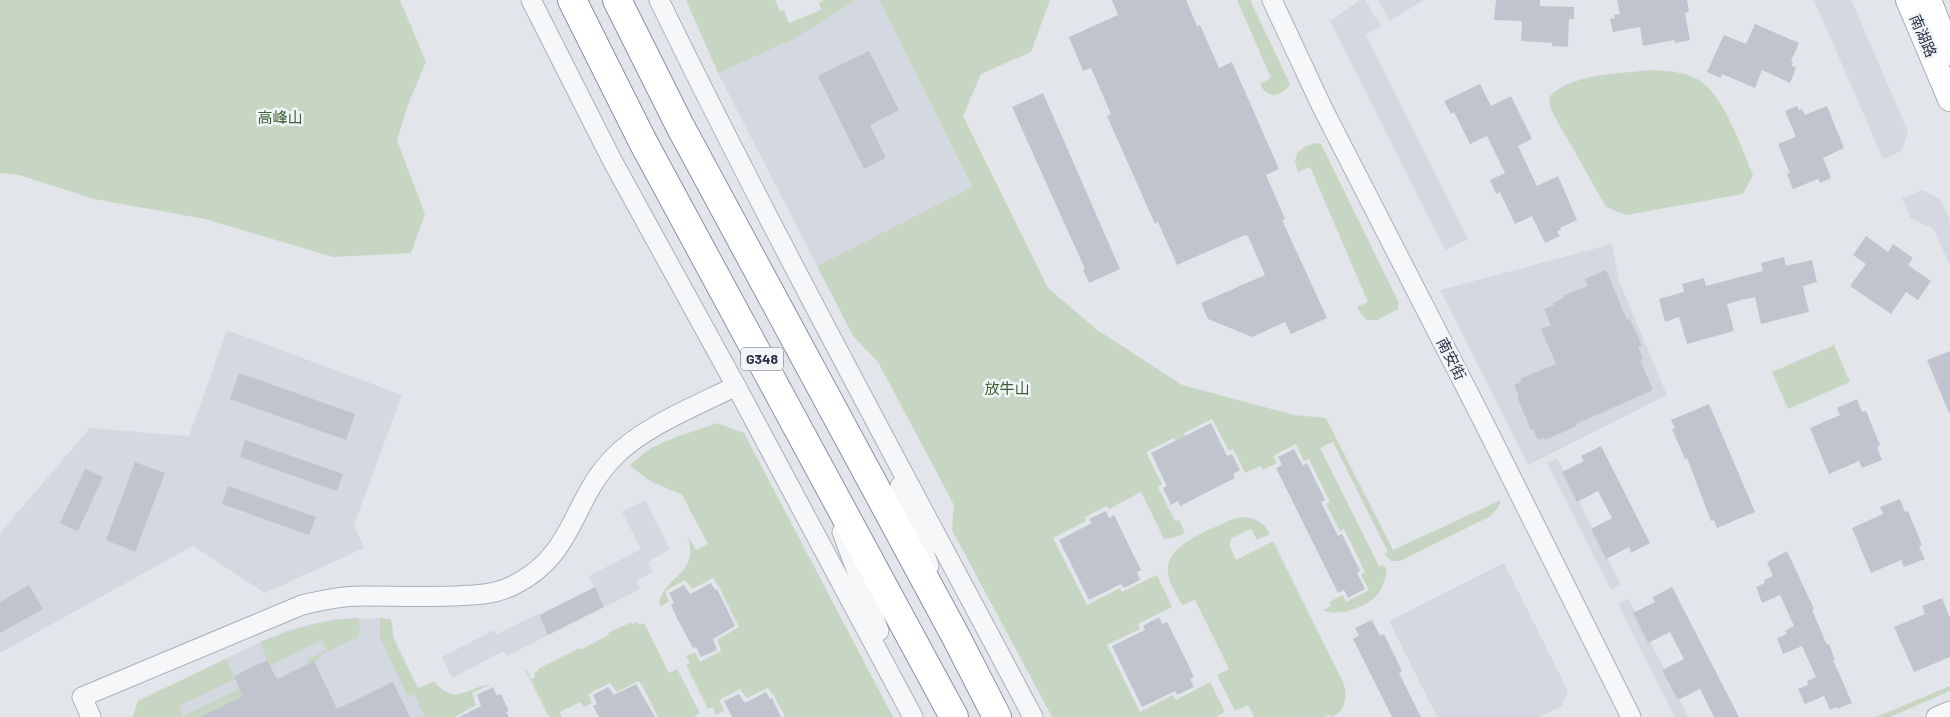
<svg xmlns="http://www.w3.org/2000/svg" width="1950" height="717" viewBox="0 0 1950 717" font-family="Barlow,'Noto Sans SC',sans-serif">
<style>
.built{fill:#d4d8e1}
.green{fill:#c7d6c3}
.building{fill:#bfc4cf}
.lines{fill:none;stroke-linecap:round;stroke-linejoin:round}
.minor-casing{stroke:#aab0b9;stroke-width:21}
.major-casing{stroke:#a1a9b8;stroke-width:26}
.highway-casing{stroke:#8992a3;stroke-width:30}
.minor{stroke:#f6f7f9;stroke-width:19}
.major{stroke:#fff;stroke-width:24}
.highway{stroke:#fff;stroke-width:28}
.labels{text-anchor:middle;stroke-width:5;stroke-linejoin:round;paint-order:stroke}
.shield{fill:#f2f5f8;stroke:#656c7b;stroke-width:1}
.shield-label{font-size:14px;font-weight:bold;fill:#293245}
.street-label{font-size:15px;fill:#293245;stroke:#f2f5f8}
.park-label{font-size:15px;fill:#3c6135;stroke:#f2f5f8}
</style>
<rect width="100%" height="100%" fill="#e2e6eb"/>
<g class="built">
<polygon points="856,0 879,0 972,187 817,266 718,73 794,39"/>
<polygon points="1360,0 1365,0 1381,25 1366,35 1468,239 1445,250 1330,21"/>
<polygon points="1378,0 1424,0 1390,21"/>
<polygon points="1814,0 1851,0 1908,131 1902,151 1883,159"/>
<polygon points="1923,190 1941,200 1950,220 1950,266 1934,229 1910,218 1902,198"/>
<polygon points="1612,244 1619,281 1667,395 1528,465 1440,290"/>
<polygon points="227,330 402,395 354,525 364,548 265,593 193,546 0,653 0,533 90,428 189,436"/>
<polygon points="1557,458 1621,585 1611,590 1547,463"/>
<polygon points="645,500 670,549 648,562 653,572 636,581 640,589 604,607 589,576 641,549 622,512"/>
<polygon points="1504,563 1568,691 1562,706 1540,717 1437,717 1389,621"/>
<polygon points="1629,599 1688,717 1675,717 1618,604"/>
<polygon points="538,614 548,635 507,656 504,651 452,678 442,657 494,630 497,634"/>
<polygon points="380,618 381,618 431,717 133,717 138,701 260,642 289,630 311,624 336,619"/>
</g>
<g class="green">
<polygon points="0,0 400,0 426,62 409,102 397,140 425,214 411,253 333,257 205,219 94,199 19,175 0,173"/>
<polygon points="686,0 775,0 780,11 784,10 789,23 821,10 819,3 824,0 856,0 794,39 718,73"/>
<path d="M879,0H1050L1031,52L981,74L963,116L1048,288L1096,329L1182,385L1294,415L1326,418L1393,550L1501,500L1498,508L1489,517L1400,561H1391L1384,554L1388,552L1333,442L1320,448L1379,566L1384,565L1387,571C1385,579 1383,588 1378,594C1367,607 1338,618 1323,610L1331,606L1329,602L1343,595L1346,602L1369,590L1361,575L1365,572L1344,529L1340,531L1326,504L1330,502L1309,459L1304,461L1296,444L1273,456L1277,463L1263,470L1261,466L1245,473L1233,449L1229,451L1212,419L1184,433L1189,443L1180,448L1174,438L1146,452L1162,484L1158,487L1175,521L1179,520L1185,533L1173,538L1164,539L1141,492L1109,509L1107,506L1085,517L1086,521L1053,538L1087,605L1120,588L1122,592L1157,575L1172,607L1138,624L1140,629L1107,645L1140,712L1173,695L1176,700L1210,682L1225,712L1216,717H1052L952,530L954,505L878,362L853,336L817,266L972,187Z"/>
<path d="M1237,0H1250L1290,84C1281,97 1268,100 1260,84L1271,78Z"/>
<path d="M1651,70C1668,71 1682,71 1697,79C1723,92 1742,149 1753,175L1743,194L1626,215L1606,207L1551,110L1549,97C1571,73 1620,74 1651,70Z"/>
<polygon points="1316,143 1321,144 1399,303 1398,309 1377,320 1367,320 1361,314 1357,307 1368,302 1310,167 1298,172 1295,161 1297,153 1306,146"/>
<polygon points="1834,345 1850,382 1788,409 1772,372"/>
<path d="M717,423L744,433L893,717H785L773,694H772L768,688L747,698L740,689L719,700L724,711L716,715L713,707L708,709L686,665L690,663L686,656L695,652L700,662L721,651L717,640L739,627L718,585H717L713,578L692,589L685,580L665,591L669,601L661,606L659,602C666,575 701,573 687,535L696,550L708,544L682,495L650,481L630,466C652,440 687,435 717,423Z"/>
<path d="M1242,517C1254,517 1264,522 1270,534L1257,540L1251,529L1230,539L1231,542L1229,544L1236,560L1273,541L1343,682C1348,694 1346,714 1330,717L1329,715L1324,717H1254L1248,705L1235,711L1217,675L1229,669L1195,600L1182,605C1177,595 1169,584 1168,573C1164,544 1212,529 1233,519Z"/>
<path d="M358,618L360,630L357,637L321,655L322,657L309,664L307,660L326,650L322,640L269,666L260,642C294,629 321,620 358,618Z"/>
<path d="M380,618L391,619L394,639L418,688L434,681C455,707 468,687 491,684L472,693L476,705L455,717H425L414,694L408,697L380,637Z"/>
<polygon points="632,622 633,624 637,622 639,625 644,623 669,673 677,669 700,713 693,717 658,717 642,685 638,681 617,692 610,683 588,694 592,703 584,707 580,702 560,712 562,717 551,717 548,715 526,671 527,670 531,679 535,677 534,673 538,671 538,669 579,648 580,650 609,635 608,633"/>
<polygon points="226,659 235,679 179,706 183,716 241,688 245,695 201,717 133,717 138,701"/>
<polygon points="1950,686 1950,691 1890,717 1876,717"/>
</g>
<g class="building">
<polygon points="1112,0 1186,0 1197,26 1200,25 1219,68 1232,62 1279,169 1266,175 1285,219 1282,220 1327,318 1291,334 1285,322 1252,337 1208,319 1201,303 1265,275 1248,236 1245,235 1177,265 1158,222 1155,224 1107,116 1111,114 1091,68 1083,71 1069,37 1118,15"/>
<polygon points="1496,0 1540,0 1540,6 1574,7 1574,19 1569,19 1568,47 1552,46 1552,43 1521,41 1522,21 1494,20"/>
<polygon points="1617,0 1687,0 1689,12 1685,13 1690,40 1675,43 1674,40 1643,46 1640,27 1613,32 1610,19 1615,18 1614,15 1620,14"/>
<polygon points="1755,24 1799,43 1791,61 1793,62 1791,65 1796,68 1790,83 1762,70 1755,88 1722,74 1721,78 1707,72 1724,35 1746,44"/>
<polygon points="869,51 899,110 870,125 886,158 864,169 818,76"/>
<polygon points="1480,84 1491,106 1511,96 1532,139 1518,146 1537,186 1558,176 1577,220 1560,228 1561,230 1557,231 1560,236 1545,243 1532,216 1515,224 1500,192 1496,194 1490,180 1505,173 1487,136 1470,144 1454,112 1451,114 1444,101"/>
<polygon points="1043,93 1120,269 1089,283 1083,270 1085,269 1012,107"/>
<polygon points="1797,106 1799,110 1802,109 1805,115 1827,106 1844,148 1823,158 1831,178 1820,183 1818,179 1793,189 1787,174 1790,173 1778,144 1796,137 1785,111"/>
<polygon points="1866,236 1888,252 1893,244 1913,258 1908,265 1931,281 1918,300 1906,292 1891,314 1850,286 1866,264 1853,255"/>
<polygon points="1784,257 1786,266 1812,260 1817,282 1803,286 1809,312 1761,324 1755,297 1741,300 1727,304 1734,331 1687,344 1679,317 1665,322 1659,299 1684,292 1682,284 1704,278 1706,286 1763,271 1761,263"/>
<polygon points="1606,270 1627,320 1630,319 1642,346 1638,347 1643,359 1640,360 1653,390 1576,424 1577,426 1545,440 1544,437 1538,440 1533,429 1531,430 1517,397 1519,396 1514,385 1521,382 1520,379 1556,364 1541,329 1551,325 1544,309 1554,305 1553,303 1564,298 1563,296 1588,286 1585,279"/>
<polygon points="1950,351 1950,412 1949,413 1927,360"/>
<polygon points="239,373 355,414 346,440 230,399"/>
<polygon points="1857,399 1862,412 1866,411 1880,445 1877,447 1882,460 1862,468 1859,461 1829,474 1810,428 1840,415 1837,408"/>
<polygon points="1709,404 1755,512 1717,528 1714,520 1711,521 1687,458 1685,459 1672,429 1675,428 1671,420"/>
<polygon points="1211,423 1227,456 1232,454 1240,470 1233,474 1235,478 1180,506 1178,501 1171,505 1163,488 1167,486 1151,453"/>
<polygon points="245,440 343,474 337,491 240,457"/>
<polygon points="1601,446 1650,543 1631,553 1629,547 1606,559 1591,529 1612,518 1598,491 1577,502 1562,472 1584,461 1581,456"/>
<polygon points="1294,449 1303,466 1307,463 1325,500 1321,502 1338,536 1342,534 1360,571 1357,573 1365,589 1348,598 1344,590 1338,593 1276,468 1282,465 1278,457"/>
<polygon points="135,462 165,473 135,552 106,540"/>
<polygon points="85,469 103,477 78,531 60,523"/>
<polygon points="228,486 316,517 309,535 222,504"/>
<polygon points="1900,499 1905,512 1908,511 1922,545 1919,546 1925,559 1904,567 1901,560 1871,573 1852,528 1883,514 1880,507"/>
<polygon points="1106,511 1109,518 1114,515 1133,554 1141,570 1137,572 1140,580 1124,588 1121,584 1089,600 1059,540 1092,523 1089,519"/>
<polygon points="1787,551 1814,609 1812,610 1827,645 1829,644 1835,660 1833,660 1852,703 1837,709 1837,707 1830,710 1824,696 1805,704 1798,689 1808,685 1807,681 1816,677 1802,646 1783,654 1777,638 1787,634 1785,631 1794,626 1780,595 1762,603 1756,587 1765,583 1764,580 1773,576 1767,562"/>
<polygon points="711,583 715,590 717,589 735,626 713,639 717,650 701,657 696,647 693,648 678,620 671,605 674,603 669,593 684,585 690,594"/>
<polygon points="29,585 43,609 0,633 0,602"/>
<polygon points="595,587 604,607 548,635 539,615"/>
<polygon points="1672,587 1701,643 1739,717 1714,717 1700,689 1678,700 1662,670 1684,659 1670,632 1648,643 1633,613 1655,602 1653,597"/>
<polygon points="1942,598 1950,618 1950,657 1914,672 1894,627 1925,614 1922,606"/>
<polygon points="1159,617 1162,624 1167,622 1184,656 1194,677 1190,679 1194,687 1177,695 1175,691 1142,707 1112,646 1145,630 1143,626"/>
<polygon points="1372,620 1380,636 1384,634 1402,671 1399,673 1421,717 1392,717 1353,639 1359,635 1355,628"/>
<polygon points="267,660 277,679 314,661 337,709 393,682 410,717 200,717 243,696 234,676"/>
<polygon points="636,684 655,717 599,717 593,706 597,704 593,695 608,687 614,695"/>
<polygon points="493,687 497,696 501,694 509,711 506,712 509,717 459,717 481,706 477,695"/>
<polygon points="766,692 770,699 772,698 781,717 732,717 724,701 739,694 745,703"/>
</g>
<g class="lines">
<g class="minor-casing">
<g id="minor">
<polyline points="531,0 613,162 736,386 913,717"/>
<path d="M659,0C777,242 907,479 1033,717"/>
<polyline points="1272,0 1322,107 1482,419 1631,717"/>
<polyline points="900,486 929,566"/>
<polyline points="842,532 879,631"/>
<path d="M91,717L82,697L302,605C322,600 341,596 362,596C392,596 422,597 453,596C473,595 494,595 512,586C575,556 571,501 613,458C642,427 698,405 736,386"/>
<polyline points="1936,717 1950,711"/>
</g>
</g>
<g class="major-casing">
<g id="major">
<polyline points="1908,0 1950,99"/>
<polyline points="1929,0 1950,53"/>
</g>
</g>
<g class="highway-casing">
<g id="highway">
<polyline points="572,0 643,142 954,717"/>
<polyline points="617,0 680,126 955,635 997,717"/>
</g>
</g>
<use href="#minor" class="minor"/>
<use href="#major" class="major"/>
<use href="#highway" class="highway"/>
</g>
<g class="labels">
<rect class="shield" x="741" y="347.5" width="42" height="23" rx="4"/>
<g class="shield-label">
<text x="762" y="364">G348</text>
</g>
<g class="street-label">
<text transform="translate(1923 36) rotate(67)" y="5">南湖路</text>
<text transform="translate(1451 359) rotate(63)" y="5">南安街</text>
</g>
<g class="park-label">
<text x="280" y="123">高峰山</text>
<text x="1007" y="394">放牛山</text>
</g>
</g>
</svg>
